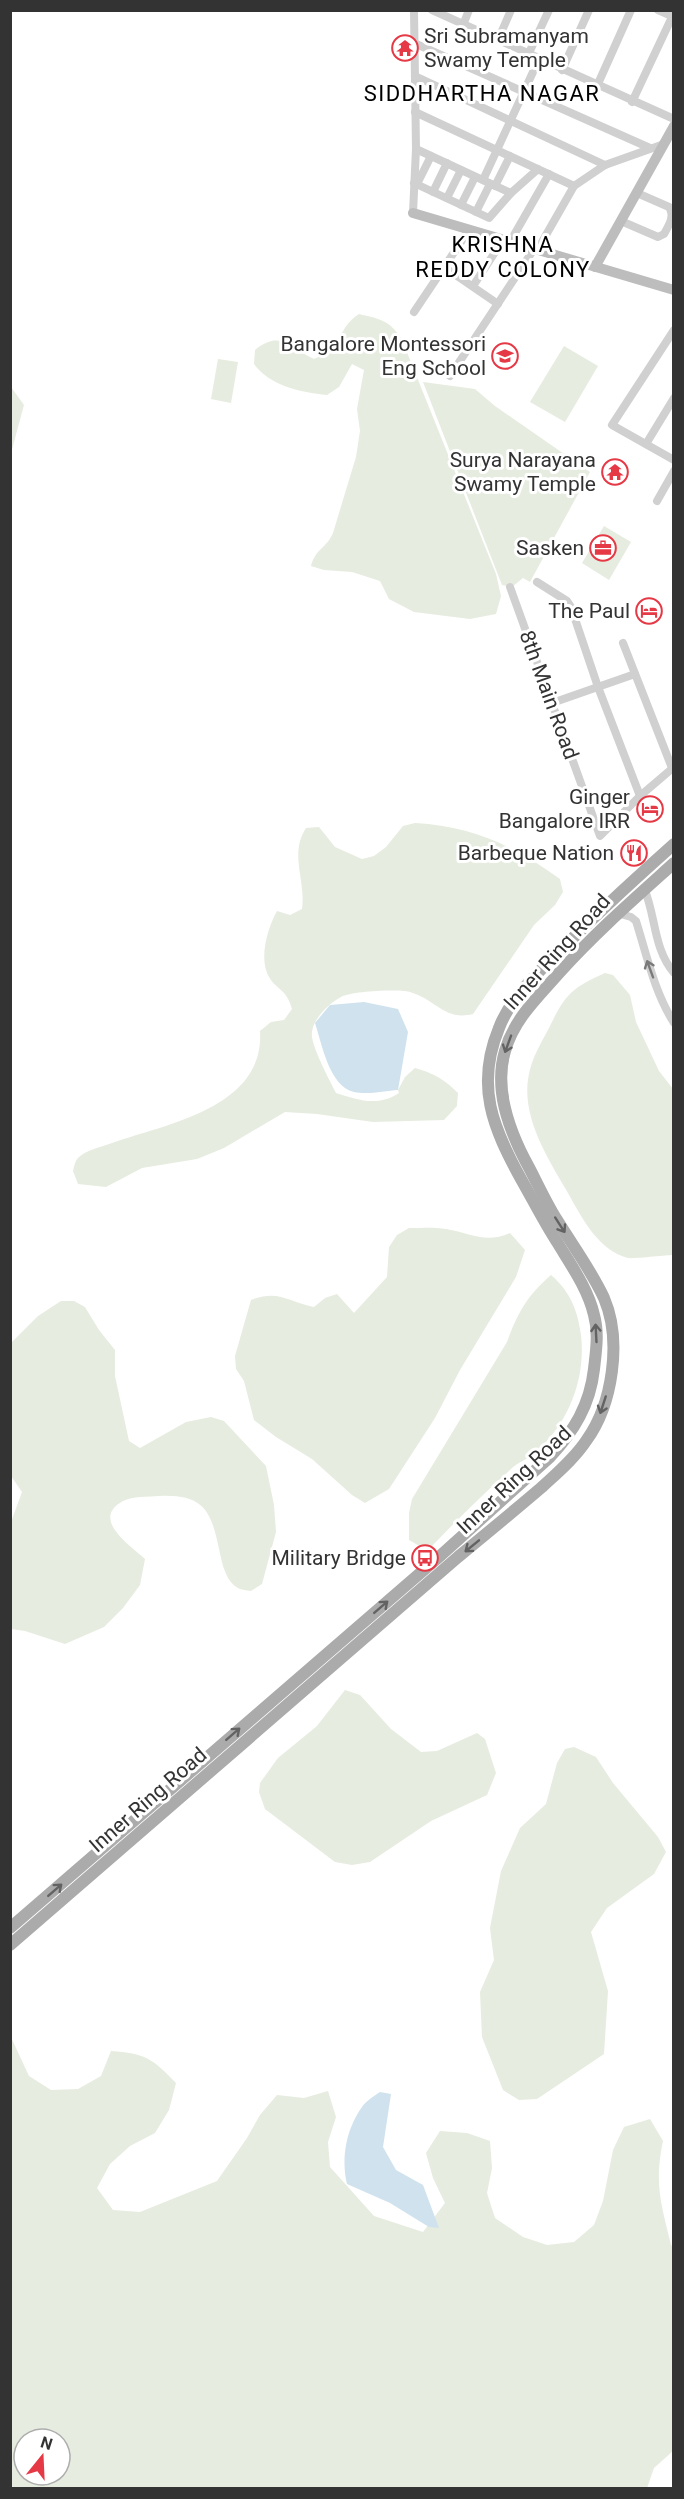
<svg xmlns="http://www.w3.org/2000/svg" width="684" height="2499" viewBox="0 0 684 2499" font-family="Roboto,sans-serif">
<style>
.green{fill:#e6ecdf;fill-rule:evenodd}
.water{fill:#cfe2ee}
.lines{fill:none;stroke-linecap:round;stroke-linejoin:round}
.street{stroke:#d0d0d0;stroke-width:8}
.secondary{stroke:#bdbdbd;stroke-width:10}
.primary{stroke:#ababab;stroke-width:12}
.oneway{stroke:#7a7a7a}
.oneway2{stroke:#636363}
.labels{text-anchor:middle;stroke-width:6;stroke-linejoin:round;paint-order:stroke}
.poi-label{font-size:21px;fill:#333;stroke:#fff;text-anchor:end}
.street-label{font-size:21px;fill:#333;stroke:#fff}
.neighbourhood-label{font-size:22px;letter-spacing:1.5px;fill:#000;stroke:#fff}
</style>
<rect width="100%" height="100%" fill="#fff"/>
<g class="green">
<path d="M359,314C380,319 390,320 402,340L496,574L501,596L496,614L470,619L414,612L389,599L380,581L352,572L324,570L311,566C316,548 326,549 333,533L356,457L360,431L357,409L364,370L352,364L339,387L327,395C300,392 270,386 254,364L255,350C281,329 290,348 314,359C344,348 336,329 359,314Z"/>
<polygon points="564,346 598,366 565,422 530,402"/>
<polygon points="218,359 238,362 231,403 211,399"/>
<polygon points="423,382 475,389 495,406 590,472 530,582 523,578 512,587 502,585"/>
<polygon points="11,387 24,405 11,453"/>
<polygon points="604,526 631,542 609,580 582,563"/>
<path d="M415,823C472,826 515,846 560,879L563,892L555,905L534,925L473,1014C444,1021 437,1000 410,992C397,989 353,991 341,997C328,1004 310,1021 312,1037C314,1051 329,1079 336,1093C358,1100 378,1107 399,1093L398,1090L405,1077L415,1068C434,1073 445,1080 458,1093L457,1106L444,1120L373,1122L317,1114L285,1112L224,1148L197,1159L142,1168L106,1187L78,1184L73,1171C74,1167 75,1161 78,1158C86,1150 101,1147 112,1143C166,1124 265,1108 260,1031L271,1022L284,1020L292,1009C286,987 275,990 268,975C259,957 268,927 277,911L290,915L302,909C306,880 289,854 306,828L319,827L335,847L362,859L374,856L386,847L403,826Z"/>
<path d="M605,973L613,975L630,995L636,1022L659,1071L673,1089V1255C667,1255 633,1259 628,1258C598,1250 582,1218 568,1193C548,1158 520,1116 529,1074C532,1058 541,1043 549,1028C565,995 571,988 605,973Z"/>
<path d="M409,1228C421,1228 434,1227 446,1229C471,1233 485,1244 510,1233L525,1250L516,1277L460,1370L435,1418L389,1489L365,1503L352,1495L312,1459L276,1437L254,1420L244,1381L236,1369L235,1356L251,1300C278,1289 289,1302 314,1307L325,1298L337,1294L354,1313L387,1277L389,1247L397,1235Z"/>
<path d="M551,1275C570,1291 578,1311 581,1335C586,1378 569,1422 537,1451C529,1459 518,1462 511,1469C483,1494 457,1520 431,1547H421L409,1540V1513L412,1499L507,1342C518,1312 527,1296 551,1275Z"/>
<path d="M61,1301H74L85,1307L99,1330L115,1350V1376L129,1441L140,1448L186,1422L211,1417L224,1421L266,1466L274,1505L276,1532L262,1584L251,1591C247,1590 241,1590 238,1588C229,1583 226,1574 223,1566C212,1522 214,1493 159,1496C147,1497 133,1496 123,1501C90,1519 130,1545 145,1559L140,1585L123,1608L104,1627L65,1644L25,1631L11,1629V1522L22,1492L11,1476V1343L38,1316Z"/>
<polygon points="345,1690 360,1695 391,1729 421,1752 437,1751 477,1733 485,1739 496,1773 487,1795 431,1821 370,1862 352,1865 335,1862 265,1809 259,1792 260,1783 278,1758 317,1726"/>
<polygon points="574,1747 596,1757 613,1783 658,1837 666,1852 654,1874 607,1908 591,1932 608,1991 604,2054 537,2099 519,2100 503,2090 482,2037 480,1992 494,1960 490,1928 501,1871 520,1828 546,1804 557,1763 565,1749"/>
<path d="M10,2035L29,2076L51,2090L78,2089L101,2076L111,2051C145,2053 153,2059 176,2083L169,2110L155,2133L130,2146L110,2164L97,2188L113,2210L140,2212L217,2181L247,2138L260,2115L277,2095L304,2098L328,2091L336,2117L328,2142L330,2167L374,2216L423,2232L445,2203L433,2178L426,2153L440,2131L467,2133L490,2141L492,2168L487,2193L495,2218L523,2237L547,2245L574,2242L594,2225L603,2201L613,2150L624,2127L650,2119L663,2141C654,2184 661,2203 671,2245L673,2247V2451L654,2468L647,2488H11ZM24,2439H60V2475H24Z"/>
</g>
<g class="water">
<path d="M364,1002L398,1009L408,1032L398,1090C385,1091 367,1095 354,1092C329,1086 322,1044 315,1023L330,1005Z"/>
<path d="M380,2092L391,2094L383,2147L396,2170L423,2185L439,2228L429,2227L390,2203L347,2184C341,2157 346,2130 362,2107C366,2101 374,2096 380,2092Z"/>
</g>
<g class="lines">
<g class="street">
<polyline points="432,10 674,119"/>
<polyline points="658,10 674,17"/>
<polyline points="463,25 469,10"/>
<polyline points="498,40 511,10"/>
<polyline points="414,43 650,148"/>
<polyline points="528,55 549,10"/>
<polyline points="562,70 589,10"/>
<polyline points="415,76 605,165"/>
<polyline points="597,86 631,10"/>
<polyline points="632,102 672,17"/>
<polyline points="415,112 574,186"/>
<polyline points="416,149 511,193"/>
<polyline points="483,180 539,59"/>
<polyline points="414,183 489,218 511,193 538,169"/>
<polyline points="417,184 431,156"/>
<polyline points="495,186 510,156"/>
<polyline points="433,192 447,163"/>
<polyline points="447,198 461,170"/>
<polyline points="461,205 475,177"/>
<polyline points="476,212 490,184"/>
<polyline points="413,213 416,149 414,10"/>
<path d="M621,221L658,237L664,234C669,225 675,216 669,207L637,193"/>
<polyline points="514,235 549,174"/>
<polyline points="542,242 574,186 605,165 664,144"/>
<polyline points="444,267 498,304"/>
<polyline points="473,286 503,240"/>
<polyline points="414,312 469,230"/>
<polyline points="674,330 612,425 674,460"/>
<polyline points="450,376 534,249"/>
<polyline points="646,444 674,398"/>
<polyline points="657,501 674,471"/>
<polyline points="537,582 567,601 571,607 598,687 640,796"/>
<polyline points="510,587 600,836 640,796 674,767"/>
<polyline points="623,643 672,768"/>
<polyline points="552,703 635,674"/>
<path d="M644,888C656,916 653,948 674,973"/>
<path d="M617,913L631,917L636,921C647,956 654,991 674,1023"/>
</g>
<g class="secondary">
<polyline points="413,213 674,290"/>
<polyline points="595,267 674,126"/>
</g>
<g class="primary">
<path d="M10,1928L440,1556L550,1457C574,1431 590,1405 594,1369C596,1351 599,1333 594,1315C588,1289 571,1265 557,1242C544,1222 533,1200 521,1179C493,1128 475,1086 499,1028C511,996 540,971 564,947C599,911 636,878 674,844"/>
<path d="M10,1945L458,1557C486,1534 514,1511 542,1487C557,1473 574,1459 586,1441C613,1404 622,1340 604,1298C591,1270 573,1246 557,1220C545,1201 536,1180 525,1160C508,1127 494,1088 505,1051C514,1019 538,997 559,973C595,933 634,899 674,863"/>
</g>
</g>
<defs><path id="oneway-shaft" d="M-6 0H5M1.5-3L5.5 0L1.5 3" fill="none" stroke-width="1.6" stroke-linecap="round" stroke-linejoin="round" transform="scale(1.5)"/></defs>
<use class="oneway" href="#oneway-shaft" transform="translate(650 969) rotate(-110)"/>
<g class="oneway2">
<use href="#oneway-shaft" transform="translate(508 1044) rotate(110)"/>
<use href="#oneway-shaft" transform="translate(560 1225) rotate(57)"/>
<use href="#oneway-shaft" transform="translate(596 1333) rotate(-93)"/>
<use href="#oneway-shaft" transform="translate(603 1405) rotate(108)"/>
<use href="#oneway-shaft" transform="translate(472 1546) rotate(141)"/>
<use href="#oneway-shaft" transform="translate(381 1607) rotate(-41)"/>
<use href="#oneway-shaft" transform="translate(233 1734) rotate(-41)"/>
<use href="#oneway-shaft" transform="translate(55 1890) rotate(-41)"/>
</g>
<defs>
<g id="temple-ring" transform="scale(1.35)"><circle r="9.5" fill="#fff" stroke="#e63946" stroke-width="1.5"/><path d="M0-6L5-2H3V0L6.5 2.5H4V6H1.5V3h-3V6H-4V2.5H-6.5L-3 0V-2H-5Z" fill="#e63946"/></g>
<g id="school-ring" transform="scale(1.35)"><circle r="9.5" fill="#fff" stroke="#e63946" stroke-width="1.5"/><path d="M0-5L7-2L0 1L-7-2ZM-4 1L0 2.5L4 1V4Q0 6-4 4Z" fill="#e63946"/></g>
<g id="office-ring" transform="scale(1.35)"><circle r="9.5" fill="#fff" stroke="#e63946" stroke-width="1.5"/><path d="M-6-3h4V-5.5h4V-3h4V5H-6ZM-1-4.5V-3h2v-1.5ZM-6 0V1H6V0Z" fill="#e63946"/></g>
<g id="hotel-ring" transform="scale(1.35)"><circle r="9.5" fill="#fff" stroke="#e63946" stroke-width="1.5"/><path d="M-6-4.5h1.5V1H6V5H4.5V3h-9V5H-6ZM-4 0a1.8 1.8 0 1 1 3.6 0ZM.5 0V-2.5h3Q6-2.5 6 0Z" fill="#e63946"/></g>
<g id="restaurant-ring" transform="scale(1.35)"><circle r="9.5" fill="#fff" stroke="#e63946" stroke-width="1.5"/><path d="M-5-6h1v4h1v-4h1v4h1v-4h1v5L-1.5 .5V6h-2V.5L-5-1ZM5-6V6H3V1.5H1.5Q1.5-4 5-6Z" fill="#e63946"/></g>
<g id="bus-ring" transform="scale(1.35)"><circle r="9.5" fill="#fff" stroke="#e63946" stroke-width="1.5"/><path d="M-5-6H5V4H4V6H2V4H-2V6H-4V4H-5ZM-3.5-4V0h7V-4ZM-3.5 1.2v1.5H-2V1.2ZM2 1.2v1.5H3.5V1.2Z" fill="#e63946"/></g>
</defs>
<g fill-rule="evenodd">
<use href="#temple-ring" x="405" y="48"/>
<use href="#school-ring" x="505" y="356"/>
<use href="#temple-ring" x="615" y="472"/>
<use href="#office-ring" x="603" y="548"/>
<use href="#hotel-ring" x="649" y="611"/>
<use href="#hotel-ring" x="650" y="809"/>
<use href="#restaurant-ring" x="634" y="853"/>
<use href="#bus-ring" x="425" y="1558"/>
</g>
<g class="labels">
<g class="poi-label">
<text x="424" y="43" text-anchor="start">Sri Subramanyam<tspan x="424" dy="24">Swamy Temple</tspan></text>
<text x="486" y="351">Bangalore Montessori<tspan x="486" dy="24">Eng School</tspan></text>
<text x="596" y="467">Surya Narayana<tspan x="596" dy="24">Swamy Temple</tspan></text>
<text x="584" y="555">Sasken</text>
<text x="630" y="618">The Paul</text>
<text x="630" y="804">Ginger<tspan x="630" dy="24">Bangalore IRR</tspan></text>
<text x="614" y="860">Barbeque Nation</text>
<text x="406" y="1565">Military Bridge</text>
</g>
<g class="street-label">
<text transform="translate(549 695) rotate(70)" y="7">8th Main Road</text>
<text transform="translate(557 952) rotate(-48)" y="7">Inner Ring Road</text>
<text transform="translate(514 1480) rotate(-43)" y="7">Inner Ring Road</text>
<text transform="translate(148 1800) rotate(-41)" y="7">Inner Ring Road</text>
</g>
<g class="neighbourhood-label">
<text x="482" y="101">SIDDHARTHA NAGAR</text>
<text x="503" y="252">KRISHNA<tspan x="503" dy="25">REDDY COLONY</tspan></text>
</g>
</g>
<rect width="684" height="2499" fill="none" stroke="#333333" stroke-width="24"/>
<g transform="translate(42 2457) rotate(18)"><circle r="28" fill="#ffffff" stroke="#adadad" stroke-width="1.5"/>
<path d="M0-4.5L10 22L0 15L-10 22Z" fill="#e63946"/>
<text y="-9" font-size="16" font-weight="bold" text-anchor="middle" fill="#333333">N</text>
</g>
</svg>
